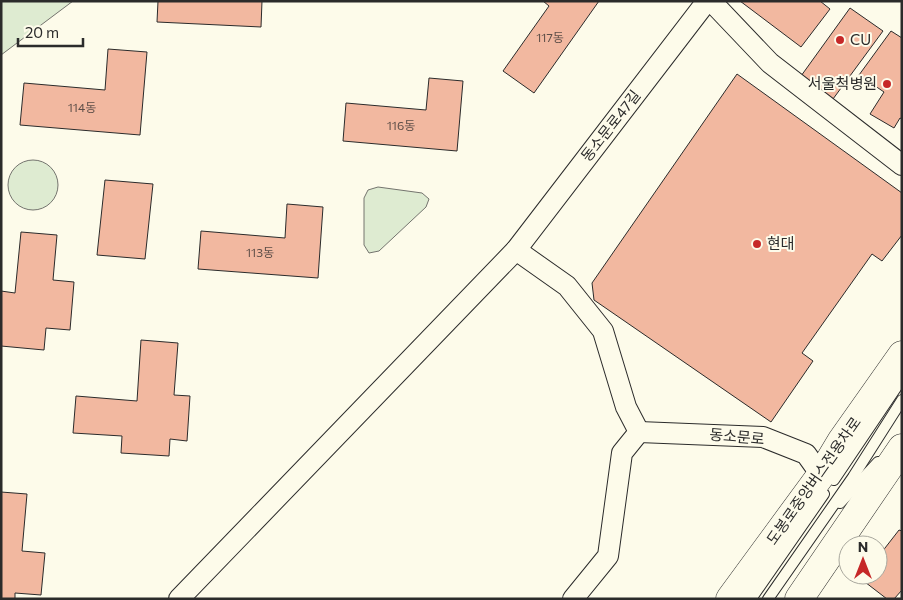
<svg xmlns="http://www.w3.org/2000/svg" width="903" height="600" viewBox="0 0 903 600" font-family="Commissioner,'Noto Sans KR',sans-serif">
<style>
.green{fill:#deebd1;stroke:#74746e}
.building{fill:#f2b8a0;stroke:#2b2b2b}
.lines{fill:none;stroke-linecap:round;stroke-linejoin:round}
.lane-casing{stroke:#2b2b2b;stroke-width:12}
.street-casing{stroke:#2b2b2b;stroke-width:22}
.primary-casing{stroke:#2b2b2b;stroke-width:29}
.lane{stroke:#fdfbea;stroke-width:10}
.street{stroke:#fdfbea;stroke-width:20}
.primary{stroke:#fdfbea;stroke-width:28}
.poi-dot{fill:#c62828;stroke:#fdfbea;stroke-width:2}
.labels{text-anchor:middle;stroke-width:4;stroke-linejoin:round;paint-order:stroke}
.number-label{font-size:12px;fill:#5d4e48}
.poi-label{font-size:15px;fill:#2b2b2b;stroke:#fdfbea;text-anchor:start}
.street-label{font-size:15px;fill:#2b2b2b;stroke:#fdfbea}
</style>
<rect width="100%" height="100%" fill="#fdfbea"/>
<g class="green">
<polygon points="1,1 73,1 1,55"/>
<circle cx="33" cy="185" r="25"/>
<polygon points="378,187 422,193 429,199 426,207 379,251 369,253 364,245 364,198 368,190"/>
</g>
<g class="building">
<polygon points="158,1 262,1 261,27 157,22"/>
<polygon points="543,1 599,1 534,93 503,71 549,6"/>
<polygon points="740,1 820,1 830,9 801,47"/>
<polygon points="850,8 883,31 833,99 801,76"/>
<polygon points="891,31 902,38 902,119 900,118 894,128 870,114 884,92 859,75"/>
<polygon points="108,49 147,52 140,135 20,125 24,83 105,90"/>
<polygon points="737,74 902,193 902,235 882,261 872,254 802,353 813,361 771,422 594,300 592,283"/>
<polygon points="429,78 463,81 457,151 343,141 346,103 426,110"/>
<polygon points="105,180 153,184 145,259 97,255"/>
<polygon points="287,204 323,207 318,278 198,269 201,231 285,238"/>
<polygon points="21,232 57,235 53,280 74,282 70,330 46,328 44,350 1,346 1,291 15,293"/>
<polygon points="141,340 178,343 174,395 190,396 187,441 170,439 169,456 121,453 122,436 73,433 76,396 137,401"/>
<polygon points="1,492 27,494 22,551 45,553 41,595 15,593 15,599 1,599"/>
<polygon points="899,530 902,531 902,590 894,599 887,599 861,579 864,575 878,575 878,557"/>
</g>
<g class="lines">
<g class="lane-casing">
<g id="lane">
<polyline points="834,480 902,379"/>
<polyline points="840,503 878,462"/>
<polyline points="751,599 824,494"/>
<polyline points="768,599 853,477 902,400"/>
</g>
</g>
<g class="street-casing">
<g id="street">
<polyline points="711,1 770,63 902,165"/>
<polyline points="516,250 567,286 603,331 626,407 639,432"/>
<polyline points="639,432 763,437 806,454 821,475"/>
<polyline points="179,599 516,250 707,1"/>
<polyline points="573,599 608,556 622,453 639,432"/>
</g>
</g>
<g class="primary-casing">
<g id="primary">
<polyline points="730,599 821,475 842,440 902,355"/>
<polyline points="799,599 902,448"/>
</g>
</g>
<use href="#lane" class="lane"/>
<use href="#street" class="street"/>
<use href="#primary" class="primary"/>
</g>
<g class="poi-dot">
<circle cx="840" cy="40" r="5"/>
<circle cx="887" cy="84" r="5"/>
<circle cx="757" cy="244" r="5"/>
</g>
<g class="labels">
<g class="number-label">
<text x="550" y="42">117동</text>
<text x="82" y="112">114동</text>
<text x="401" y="130">116동</text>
<text x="260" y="257">113동</text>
</g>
<g class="poi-label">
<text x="850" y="45">CU</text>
<text x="877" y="89" text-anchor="end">서울척병원</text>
<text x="767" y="249">현대</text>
</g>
<g class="street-label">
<text transform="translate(611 126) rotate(-52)" y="5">동소문로47길</text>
<text transform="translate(737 437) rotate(5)" y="5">동소문로</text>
<text transform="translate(814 481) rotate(-55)" y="5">도봉로중앙버스전용차로</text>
</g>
</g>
<rect width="903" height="600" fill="none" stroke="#2b2b2b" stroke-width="5"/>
<g transform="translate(863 560)"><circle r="24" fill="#fdfbea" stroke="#a9a89e"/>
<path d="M0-4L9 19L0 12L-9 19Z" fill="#c62828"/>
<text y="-8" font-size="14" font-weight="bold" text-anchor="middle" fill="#2b2b2b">N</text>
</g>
<path d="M18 38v8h65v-8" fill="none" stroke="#2b2b2b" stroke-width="2.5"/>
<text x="25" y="38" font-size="15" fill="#2b2b2b" stroke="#fdfbea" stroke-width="4" paint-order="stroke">20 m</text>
</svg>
